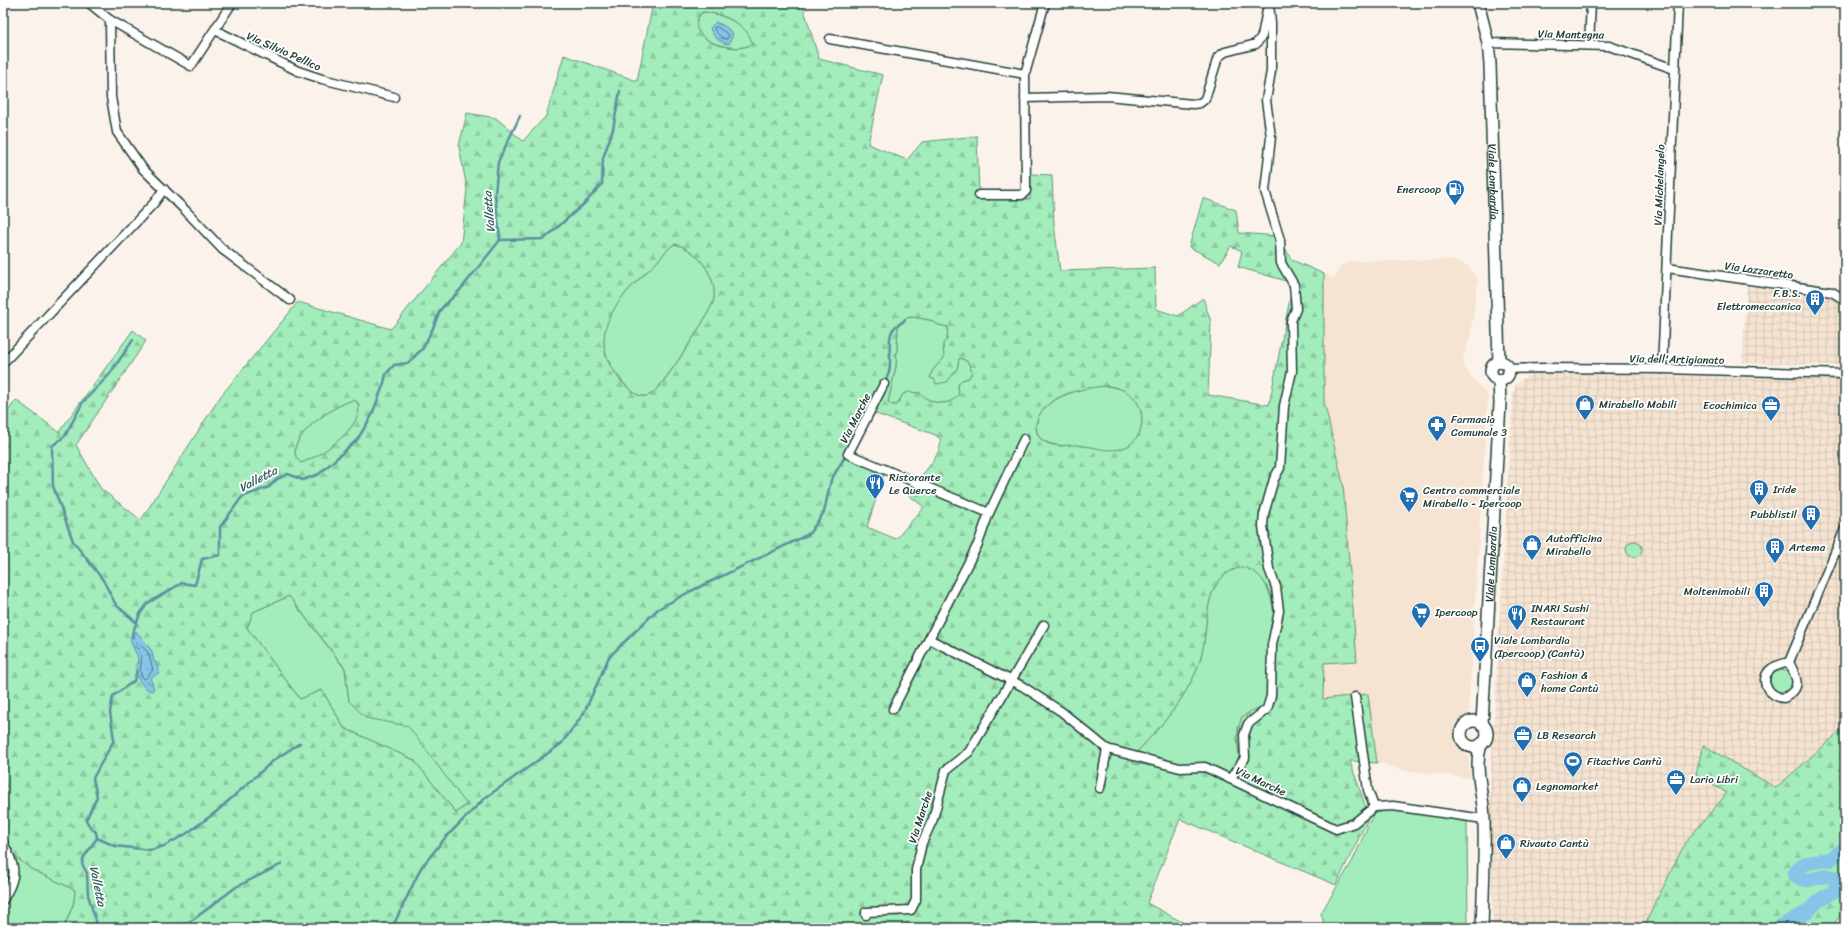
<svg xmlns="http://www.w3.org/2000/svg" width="1848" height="931" viewBox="0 0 1848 931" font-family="Sriracha,sans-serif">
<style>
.built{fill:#f6e4d2}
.industrial{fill:url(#industrial-grid)}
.green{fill:#a3ecbb;stroke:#619478}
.forest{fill:url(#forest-firs);stroke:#619478;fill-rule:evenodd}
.water{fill:url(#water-ripples);stroke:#5d8fa0}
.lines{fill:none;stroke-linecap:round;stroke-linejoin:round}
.shore{stroke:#49737c;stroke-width:1}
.stream{stroke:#5d8fa0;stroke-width:2.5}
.river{stroke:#87c5e8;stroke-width:14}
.street-casing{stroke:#1f3d34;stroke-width:11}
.secondary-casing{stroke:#1f3d34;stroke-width:14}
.street{stroke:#fff;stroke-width:8}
.secondary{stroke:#fff;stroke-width:11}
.labels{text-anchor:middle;stroke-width:3.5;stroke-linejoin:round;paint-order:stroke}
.street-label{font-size:11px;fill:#1f3d34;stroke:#fff}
.poi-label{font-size:11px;fill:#1f3d34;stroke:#fff;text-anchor:start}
.water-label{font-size:12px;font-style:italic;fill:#395f61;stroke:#fff}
</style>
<defs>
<pattern id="industrial-grid" width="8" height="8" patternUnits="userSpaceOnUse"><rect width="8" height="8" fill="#f6e4d2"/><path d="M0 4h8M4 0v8" fill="none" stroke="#d2c4b5"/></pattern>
<pattern id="forest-firs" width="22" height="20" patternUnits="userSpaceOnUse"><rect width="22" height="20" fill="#a3ecbb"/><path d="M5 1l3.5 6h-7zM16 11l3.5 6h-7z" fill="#8ccba1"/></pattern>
<pattern id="water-ripples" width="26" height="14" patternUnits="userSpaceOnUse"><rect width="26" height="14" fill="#87c5e8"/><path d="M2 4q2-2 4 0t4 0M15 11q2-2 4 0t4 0" fill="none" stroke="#6ea1bd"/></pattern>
</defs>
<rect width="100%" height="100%" fill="#fbf3eb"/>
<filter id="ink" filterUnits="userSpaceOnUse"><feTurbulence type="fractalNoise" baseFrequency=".025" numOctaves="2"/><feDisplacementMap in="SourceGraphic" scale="8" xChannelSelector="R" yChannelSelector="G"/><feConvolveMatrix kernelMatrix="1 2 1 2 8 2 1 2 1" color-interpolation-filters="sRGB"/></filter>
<g filter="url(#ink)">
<polygon class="built" points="1453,260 1468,266 1478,280 1470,340 1463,358 1464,367 1488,396 1468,716 1458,724 1455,741 1469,758 1470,778 1407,771 1377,763 1368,694 1323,700 1324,662 1356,661 1343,484 1324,401 1324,274 1334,278 1341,265 1350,261"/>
<g class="industrial">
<polygon points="1747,286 1830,297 1840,303 1845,311 1845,365 1742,363"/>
<polygon points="1532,373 1845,379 1845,727 1776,788 1703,745 1727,793 1685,843 1648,918 1645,928 1493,928 1490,784 1513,393 1517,383"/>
</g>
<g class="green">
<path d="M708,12C724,16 750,25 752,44C739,53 696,44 696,24C696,20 699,17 701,13Z"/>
<path d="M675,244C697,249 717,276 714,299C712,312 663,385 653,393C647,397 641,397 636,394C626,388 618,376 612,367C586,324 628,290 656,263C662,257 667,248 675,244Z"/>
<path d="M913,317L930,320L939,325L948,327L947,340L943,344L944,358L932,371L948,381L950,376L957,369L959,359L961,358L968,362L972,372L969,378L962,380L958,387L959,394C950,408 929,404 920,393L903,394L897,405H892L888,402L896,366L898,327L905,318Z"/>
<path d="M1093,386C1106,386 1118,386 1129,393C1147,405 1147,440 1124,448C1109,454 1092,449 1076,446C1064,445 1052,447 1041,439C1037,434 1035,428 1037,422C1042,399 1073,392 1093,386Z"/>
<path d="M354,400L358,403C366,426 320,457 301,463C276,443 336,403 354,400Z"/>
<circle cx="1634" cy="549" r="8"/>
<path d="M1242,567C1254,570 1260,575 1266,585C1280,612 1271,632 1268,660C1266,676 1266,691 1269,707L1238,727L1239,756L1237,765L1231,772L1209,774L1183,767L1134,764L1132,761L1134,755C1155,733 1178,708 1192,680C1198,669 1202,655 1204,642C1208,612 1206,575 1242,567Z"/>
<polygon points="289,596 345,669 349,701 366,718 408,725 467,804 456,813 414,760 344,728 322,690 300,699 247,628 253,612"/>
<circle cx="1781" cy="681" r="11"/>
<polygon points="1390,809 1467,821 1468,928 1325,928 1321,913 1353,860 1373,814"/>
<polygon points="3,847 31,869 75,890 74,902 64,928 3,928"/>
</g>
<g class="forest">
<path d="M653,3H802L819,59L883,75L868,144L907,160L922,142L977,136L979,196L1030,199L1031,174L1052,175L1054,224L1060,271L1155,268L1156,309L1178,316L1203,298L1211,322L1208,395L1269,405L1293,283L1238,267L1242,251L1231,246L1220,263L1189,247L1203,198L1236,210L1239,233L1278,236L1292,260L1324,274V401L1343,484L1357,661L1324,663L1323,699L1368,694L1377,763L1350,761L1369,817L1336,885L1180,819L1147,903L1193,928H64L74,902L75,890L31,869L3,847V418L16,400L59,432L133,330L146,341L76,445L101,489L141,520L220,397L298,302L391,329L461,243L467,189L459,146L467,113L496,118L523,141L546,116L564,55L637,81ZM702,12C720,12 750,25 752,44C734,56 679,38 702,12ZM675,244C697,249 717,276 714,299C712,312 663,386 653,393C647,398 639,397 633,392C579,348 609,304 652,267C660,260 666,248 675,244ZM912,317L930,320L939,325L948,327L947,340L943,343L944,358L932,371L930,378L934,379L936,384L947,382L957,369L959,359L961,358L968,362L972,372L969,378L962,380L958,384L959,394C950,408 929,404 920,393L908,392L903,394L897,405H892L888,402L896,366L898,327L905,318ZM1109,386C1128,389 1141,399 1142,419C1142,424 1141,431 1138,436C1122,459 1099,447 1077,445C1065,445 1052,448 1042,440C1038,437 1035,429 1036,424C1042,395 1084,387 1109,386ZM354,400L358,403C366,426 320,457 301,463C276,443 336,403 354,400ZM873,413L933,434L940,438C944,456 917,479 906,493L924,507L896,539L867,527L884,474L851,452ZM1242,567C1254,570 1260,575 1266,585C1280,612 1271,632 1268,660C1266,676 1266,691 1269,707L1251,711L1241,718L1237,737L1239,756L1237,765L1231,772L1209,774L1183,767L1134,764L1132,761L1134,755C1155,733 1178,708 1192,680C1198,669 1202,655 1204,642C1208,613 1206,575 1242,567ZM289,596L345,668L349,701L366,718L408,726L467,805L456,813L414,760L344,728L322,690L300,699L247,628L253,612Z"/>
<polygon points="1845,727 1845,908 1832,928 1645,928 1648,918 1685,843 1727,793 1696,774 1703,745 1776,788"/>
</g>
<g class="water">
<path d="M716,22L726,27L733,34L729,44C721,44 712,36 710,28Z"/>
<path d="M136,631L152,651L154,662H156L159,673L150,678L154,688L152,691C143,689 136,679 136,669C136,666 138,663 138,659C137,651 123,637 136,631Z"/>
</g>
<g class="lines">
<g class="shore">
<path d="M717,27L729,35L727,39C722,39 716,33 714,28Z"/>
<polygon points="137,642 148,652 153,670 145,679 142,678 140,671 142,657 136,645"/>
</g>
<g class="stream">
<polyline points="500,240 544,239 585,203 602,184 603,158 613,129 620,91"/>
<polyline points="133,340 109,375 83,402 65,436 52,446 53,486 73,541 103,580 116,605 136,622"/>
<path d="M884,381C897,369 883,338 895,327C898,324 902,323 905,320"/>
<polyline points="133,637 132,634 140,614 148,603 182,583 195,585 202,559 220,555 220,527 242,497 269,487 277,479 288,474 303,480 319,474 357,440 371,417 384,383 386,374 394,365 408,363 423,348 433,328 440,310 461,289 500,240 495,194 498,162 520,116"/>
<polyline points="97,838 115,846 151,850 164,846 186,834 216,812 274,760 300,743"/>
<polyline points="98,928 88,895 87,873 82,864 84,857 97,838 96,832 90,827 86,820 97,797 93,778 114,740 110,712 113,696 134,681 137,670"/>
<polyline points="177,928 194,919 236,887 282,864"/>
<polyline points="392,928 421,868 445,838 485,798 561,744 584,713 609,657 658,609 689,592 809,534 824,512 831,480 846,455"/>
</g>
<polyline class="river" points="1777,928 1807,912 1818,901 1836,890 1838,884 1835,877 1826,876 1808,880 1801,879 1794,876 1797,868 1808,863 1831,859 1845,848"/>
<g class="street-casing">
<g id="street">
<polyline points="89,3 110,20 191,66 232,3"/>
<polyline points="110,20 111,97 117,132 143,169 186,211 222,249 290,300"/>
<polyline points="215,30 298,71 322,79 394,97"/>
<polyline points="830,39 1025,74"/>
<polyline points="1488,43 1609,46 1674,69"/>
<polyline points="1589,45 1591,3"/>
<polyline points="1025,98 1107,96 1193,104 1200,103 1205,99 1218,57 1225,52 1256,44 1262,36 1267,10"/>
<polyline points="979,195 1022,195 1026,191 1025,74 1045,3"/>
<polyline points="1667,268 1832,292 1845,300"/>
<polyline points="3,363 154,203 164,189"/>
<polyline points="1509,369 1544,368 1662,369 1845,374"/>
<polyline points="1662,369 1678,3"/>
<polyline points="884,384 848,454 989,513 978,544 929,639 1022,686 1062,712 1107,749 1180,768 1205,767 1336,829 1354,823 1374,807 1393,806 1484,819"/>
<polyline points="989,513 1024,439"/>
<path d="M1789,662C1783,664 1776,665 1771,669C1757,681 1770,697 1784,698C1803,688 1797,678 1789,662L1845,529"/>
<polyline points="1355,697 1368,790 1374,807"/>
<polyline points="893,709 929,639"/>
<polyline points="1230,779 1245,758 1244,735 1248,724 1267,709 1271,696 1272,645 1279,611 1276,587 1269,569 1263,526 1264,514 1274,479 1280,468 1284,406 1292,371 1291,321 1296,309 1294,285 1281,263 1280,240 1265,191 1271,137 1266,100 1271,71 1271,23 1269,4"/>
<polyline points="1100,788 1107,749"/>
<path d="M3,842C16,870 18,873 3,900"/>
<polyline points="866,915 866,912 911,910 916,900 916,870 922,843 933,819 946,770 969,752 1044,625"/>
</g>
</g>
<g class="secondary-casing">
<g id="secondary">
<path id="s1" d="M1478,3L1488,43L1490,64L1499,362"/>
<circle cx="1500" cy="371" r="9"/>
<circle cx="1474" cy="734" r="13"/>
<path id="s2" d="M1482,724L1500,403L1499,380"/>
<path d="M1481,744C1473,769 1484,795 1484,820C1485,856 1483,892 1482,928"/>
</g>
</g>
<use href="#street" class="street"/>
<use href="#secondary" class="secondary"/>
</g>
</g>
<defs>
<g id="fuel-pin" transform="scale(1)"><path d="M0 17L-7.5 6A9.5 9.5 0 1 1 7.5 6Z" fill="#1f6fb2" stroke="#fff"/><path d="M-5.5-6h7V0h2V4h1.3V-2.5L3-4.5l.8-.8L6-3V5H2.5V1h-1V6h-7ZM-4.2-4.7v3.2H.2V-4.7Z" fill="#fff"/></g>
<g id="building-pin" transform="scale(1)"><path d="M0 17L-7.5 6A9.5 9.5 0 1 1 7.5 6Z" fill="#1f6fb2" stroke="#fff"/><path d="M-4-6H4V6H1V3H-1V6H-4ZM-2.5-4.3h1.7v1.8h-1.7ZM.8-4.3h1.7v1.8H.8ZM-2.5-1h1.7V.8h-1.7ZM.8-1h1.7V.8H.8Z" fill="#fff"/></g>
<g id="shop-pin" transform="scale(1)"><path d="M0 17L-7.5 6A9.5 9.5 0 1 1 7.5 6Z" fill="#1f6fb2" stroke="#fff"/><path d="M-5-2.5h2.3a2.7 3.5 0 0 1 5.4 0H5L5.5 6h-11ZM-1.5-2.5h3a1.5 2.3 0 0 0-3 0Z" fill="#fff"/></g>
<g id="office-pin" transform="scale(1)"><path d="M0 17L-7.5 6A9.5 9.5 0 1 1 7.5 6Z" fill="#1f6fb2" stroke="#fff"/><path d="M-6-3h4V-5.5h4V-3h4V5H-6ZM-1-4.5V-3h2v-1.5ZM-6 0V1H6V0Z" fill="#fff"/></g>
<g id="pharmacy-pin" transform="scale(1)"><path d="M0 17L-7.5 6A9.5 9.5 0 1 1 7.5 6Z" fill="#1f6fb2" stroke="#fff"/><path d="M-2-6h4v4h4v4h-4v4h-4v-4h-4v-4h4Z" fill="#fff"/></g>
<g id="restaurant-pin" transform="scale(1)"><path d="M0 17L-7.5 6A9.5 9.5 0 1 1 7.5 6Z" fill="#1f6fb2" stroke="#fff"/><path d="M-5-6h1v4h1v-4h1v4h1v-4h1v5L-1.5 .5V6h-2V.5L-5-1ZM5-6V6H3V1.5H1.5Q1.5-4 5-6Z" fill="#fff"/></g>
<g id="supermarket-pin" transform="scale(1)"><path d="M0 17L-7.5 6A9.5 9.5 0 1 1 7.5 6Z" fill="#1f6fb2" stroke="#fff"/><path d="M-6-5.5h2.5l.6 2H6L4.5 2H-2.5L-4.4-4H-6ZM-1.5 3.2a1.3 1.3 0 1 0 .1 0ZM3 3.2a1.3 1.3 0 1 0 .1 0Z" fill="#fff"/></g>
<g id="bus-pin" transform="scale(1)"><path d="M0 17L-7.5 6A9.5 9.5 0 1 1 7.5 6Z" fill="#1f6fb2" stroke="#fff"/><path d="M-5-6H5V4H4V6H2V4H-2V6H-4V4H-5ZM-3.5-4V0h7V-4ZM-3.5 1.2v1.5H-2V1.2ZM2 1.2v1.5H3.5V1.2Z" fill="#fff"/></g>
<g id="stadium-pin" transform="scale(1)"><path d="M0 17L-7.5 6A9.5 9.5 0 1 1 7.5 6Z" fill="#1f6fb2" stroke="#fff"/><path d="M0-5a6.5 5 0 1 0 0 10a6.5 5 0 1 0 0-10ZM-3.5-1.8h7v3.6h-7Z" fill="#fff"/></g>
</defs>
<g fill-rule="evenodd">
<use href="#fuel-pin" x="1455" y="189"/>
<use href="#building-pin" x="1815" y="299"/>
<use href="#shop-pin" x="1585" y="404"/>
<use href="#office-pin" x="1771" y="405"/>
<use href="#pharmacy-pin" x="1437" y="425"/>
<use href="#restaurant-pin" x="875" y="483"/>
<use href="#building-pin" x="1759" y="489"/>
<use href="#supermarket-pin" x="1409" y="496"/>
<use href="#building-pin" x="1811" y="514"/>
<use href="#shop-pin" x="1532" y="544"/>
<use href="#building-pin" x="1775" y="547"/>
<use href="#building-pin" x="1764" y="591"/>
<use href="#supermarket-pin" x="1421" y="612"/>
<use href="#restaurant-pin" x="1517" y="614"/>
<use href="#bus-pin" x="1480" y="646"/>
<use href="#shop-pin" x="1527" y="681"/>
<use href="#office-pin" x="1523" y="735"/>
<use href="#stadium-pin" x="1573" y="761"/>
<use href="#office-pin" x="1676" y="779"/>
<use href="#shop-pin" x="1522" y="786"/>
<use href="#shop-pin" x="1506" y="843"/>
</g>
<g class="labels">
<g class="street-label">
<text transform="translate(1571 34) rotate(1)" y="4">Via Mantegna</text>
<text transform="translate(284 51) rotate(24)" y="4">Via Silvio Pellico</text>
<text dy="4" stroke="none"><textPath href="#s1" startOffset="180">Viale Lombardia</textPath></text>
<text transform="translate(1659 185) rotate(-88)" y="4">Via Michelangelo</text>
<text transform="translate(1759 270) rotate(8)" y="4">Via Lazzaretto</text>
<text transform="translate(1677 359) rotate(1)" y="4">Via dell'Artigianato</text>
<text transform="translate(855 418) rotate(-63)" y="4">Via Marche</text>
<text dy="4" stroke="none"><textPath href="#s2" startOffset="160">Viale Lombardia</textPath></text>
<text transform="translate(1261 781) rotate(25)" y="4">Via Marche</text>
<text transform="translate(920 817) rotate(-72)" y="4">Via Marche</text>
</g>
<g class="poi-label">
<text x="1441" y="193" text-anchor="end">Enercoop</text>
<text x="1801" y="297" text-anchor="end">F.B.S.<tspan x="1801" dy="13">Elettromeccanica</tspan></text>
<text x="1599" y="408">Mirabello Mobili</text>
<text x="1757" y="409" text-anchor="end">Ecochimica</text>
<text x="1451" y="423">Farmacia<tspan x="1451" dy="13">Comunale 3</tspan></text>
<text x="889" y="481">Ristorante<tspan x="889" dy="13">Le Querce</tspan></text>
<text x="1773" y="493">Iride</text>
<text x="1423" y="494">Centro commerciale<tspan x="1423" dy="13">Mirabello - Ipercoop</tspan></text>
<text x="1797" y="518" text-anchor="end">Pubblistil</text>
<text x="1546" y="542">Autofficina<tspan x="1546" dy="13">Mirabello</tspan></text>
<text x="1789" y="551">Artema</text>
<text x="1750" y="595" text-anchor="end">Moltenimobili</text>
<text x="1531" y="612">INARI Sushi<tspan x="1531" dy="13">Restaurant</tspan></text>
<text x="1435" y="616">Ipercoop</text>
<text x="1494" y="644">Viale Lombardia<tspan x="1494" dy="13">(Ipercoop) (Cantù)</tspan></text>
<text x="1541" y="679">Fashion &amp;<tspan x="1541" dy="13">home Cantù</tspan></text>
<text x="1537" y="739">LB Research</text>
<text x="1587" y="765">Fitactive Cantù</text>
<text x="1690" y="783">Lario Libri</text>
<text x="1536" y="790">Legnomarket</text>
<text x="1520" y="847">Rivauto Cantù</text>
</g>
<g class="water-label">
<text transform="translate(489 212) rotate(-95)" y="4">Valletta</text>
<text transform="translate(258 479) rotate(-28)" y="4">Valletta</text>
<text transform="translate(98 886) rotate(78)" y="4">Valletta</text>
</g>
</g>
<rect width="1848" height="931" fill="none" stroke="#fff" stroke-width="16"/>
<rect x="8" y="8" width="1832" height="915" fill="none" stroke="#1f3d34" stroke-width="1.5" filter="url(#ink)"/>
</svg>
